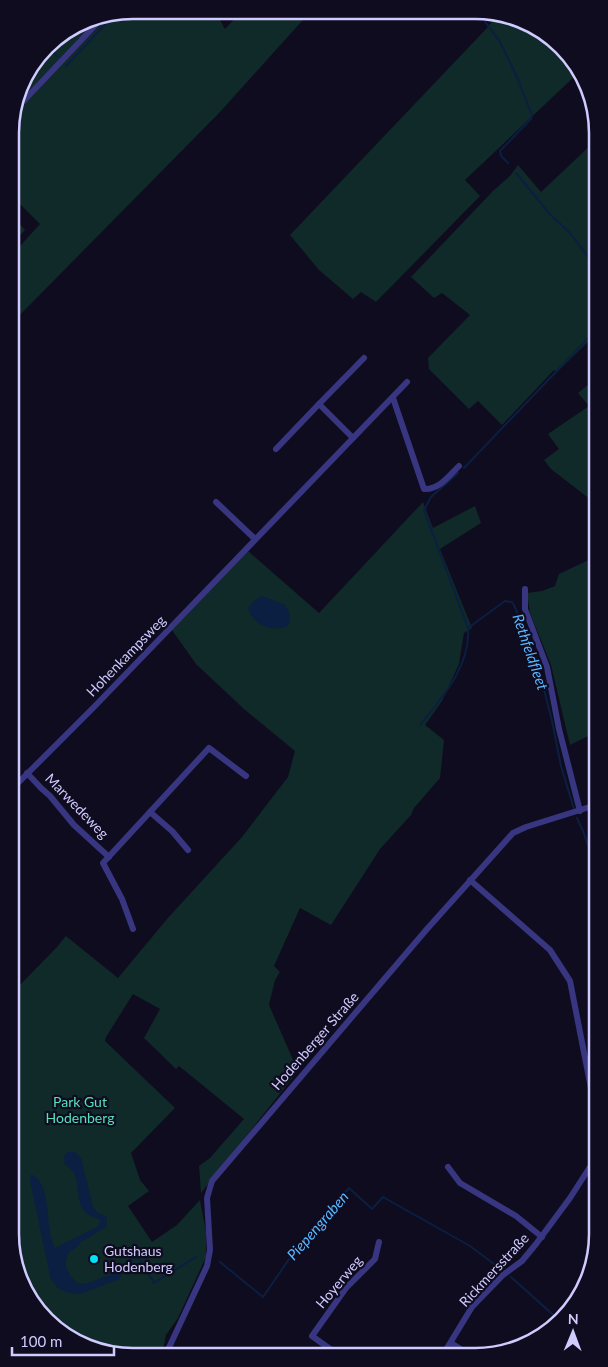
<svg xmlns="http://www.w3.org/2000/svg" width="608" height="1367" viewBox="0 0 608 1367" font-family="Lato,sans-serif">
<style>
.green{fill:#0f2a28}
.water{fill:#0a1f41}
.lines{fill:none;stroke-linecap:round;stroke-linejoin:round}
.stream{stroke:#0a1f41;stroke-width:2}
.minor{stroke:#383680;stroke-width:6}
.poi-dot{fill:#00e2f6;stroke:#0f0c20;stroke-width:2}
.labels{text-anchor:middle;stroke-width:4.5;stroke-linejoin:round;paint-order:stroke}
.street-label{font-size:14px;fill:#d0cbff;stroke:#0f0c20}
.park-label{font-size:14px;fill:#56e0bb;stroke:#0f0c20}
.poi-label{font-size:14px;fill:#d0cbff;stroke:#0f0c20;text-anchor:start}
.water-label{font-size:15px;font-style:italic;fill:#59b6ff;stroke:#0f0c20}
.rim{fill:none;stroke:#d0cbff;stroke-width:2.5}
</style>
<rect width="100%" height="100%" fill="#0f0c20"/>
<g class="green">
<polygon points="133,10 215,11 225,29 242,11 311,11 220,112 11,324 11,256 40,224 11,195 10,125 14,112 108,17 105,16"/>
<polygon points="499,13 556,41 577,74 465,180 480,196 376,302 361,292 353,299 319,270 290,235 487,28"/>
<polygon points="100,16 15,106 23,78 52,41 86,19"/>
<polygon points="594,142 595,335 557,372 554,370 502,425 478,401 469,409 429,369 428,358 470,315 442,293 434,298 411,277 493,191 510,176 518,165 541,192"/>
<polygon points="11,214 25,230 11,246"/>
<polygon points="595,379 595,503 551,469 544,460 559,449 548,434 589,406 578,393"/>
<polygon points="423,502 433,528 475,506 481,523 440,549 472,628 464,633 459,664 442,701 425,725 444,740 440,778 414,808 411,815 380,849 331,925 300,908 274,966 280,972 275,980 269,1005 298,1071 201,1193 199,1166 210,1158 244,1119 179,1066 176,1069 144,1038 160,1009 133,994 106,1037 105,1041 175,1108 131,1153 140,1180 149,1191 128,1206 152,1242 177,1225 200,1200 206,1232 206,1257 178,1318 166,1335 162,1354 109,1355 52,1326 14,1266 13,992 57,947 66,936 118,978 167,919 242,837 288,777 295,751 244,709 196,664 172,630 248,551 319,613"/>
<polygon points="595,557 596,732 570,745 551,665 530,613 527,593 542,591 555,586 559,574"/>
</g>
<g class="water">
<path d="M262,596L285,605L290,614V622L286,627C269,631 254,625 248,608L255,600Z"/>
<path d="M68,1152H75L81,1158L93,1207L97,1212L107,1217L106,1227L81,1242L76,1248L69,1252C62,1264 68,1275 77,1283L84,1284L91,1282L117,1272L131,1256L135,1257L119,1279L83,1293L74,1294L66,1292L58,1288L51,1280L30,1181V1175H33C53,1187 44,1229 55,1248L97,1227L101,1221C95,1216 86,1216 82,1208C75,1193 82,1173 65,1165L64,1156Z"/>
</g>
<g class="lines">
<g class="stream">
<polyline points="478,12 500,42 516,75 532,115 531,119 500,151 501,156 508,163"/>
<polyline points="47,46 57,56"/>
<polyline points="66,66 116,13"/>
<polyline points="516,173 549,213 571,234 594,265"/>
<polyline points="464,468 595,331"/>
<polyline points="468,628 505,601 512,602 514,605 536,658 552,721 561,766 574,809"/>
<path d="M420,725C442,698 471,665 468,628L424,510L431,497L458,473"/>
<polyline points="577,818 583,831 596,868"/>
<polyline points="135,1257 141,1261 154,1283 196,1257"/>
<polyline points="220,1262 263,1297 294,1252 349,1188 372,1209 383,1197 470,1246 502,1270"/>
<polyline points="511,1277 560,1321"/>
</g>
<g class="minor">
<polyline points="14,111 105,15"/>
<path d="M393,398L424,489C439,490 449,476 459,466"/>
<polyline points="353,438 319,404 364,358"/>
<polyline points="276,449 319,404"/>
<polyline points="216,502 255,539"/>
<polyline points="525,589 525,609 547,667 559,729 580,811"/>
<polyline points="27,773 41,788 50,796 74,825 109,857"/>
<polyline points="13,788 95,706 407,382"/>
<polyline points="150,812 172,831 188,850"/>
<polyline points="470,880 550,950 570,981 597,1119"/>
<polyline points="133,929 122,899 103,863 209,748 246,776"/>
<polyline points="448,1167 460,1183 516,1216 542,1237"/>
<polyline points="451,1343 467,1353"/>
<polyline points="444,1353 472,1307 503,1275 522,1261 536,1244 570,1198 597,1156"/>
<polyline points="166,1354 207,1266 210,1250 207,1198 212,1181 427,929 513,833 526,827 596,805"/>
<polyline points="337,1354 312,1336 346,1288 375,1259 379,1242"/>
</g>
</g>
<circle class="poi-dot" cx="94" cy="1259" r="5"/>
<g class="labels">
<g class="street-label">
<text transform="translate(126 656) rotate(-46)" y="5">Hohenkampsweg</text>
<text transform="translate(77 806) rotate(46)" y="5">Marwedeweg</text>
<text transform="translate(315 1041) rotate(-49)" y="5">Hodenberger Straße</text>
<text transform="translate(494 1270) rotate(-47)" y="5">Rickmersstraße</text>
<text transform="translate(339 1282) rotate(-50)" y="5">Hoyerweg</text>
</g>
<g class="park-label">
<text x="80" y="1107">Park Gut<tspan x="80" dy="16">Hodenberg</tspan></text>
</g>
<g class="poi-label">
<text x="104" y="1256">Gutshaus<tspan x="104" dy="16">Hodenberg</tspan></text>
</g>
<g class="water-label">
<text transform="translate(530 652) rotate(71)" y="5">Rethfeldfleet</text>
<text transform="translate(318 1226) rotate(-49)" y="5">Piepengraben</text>
</g>
</g>
<path d="M0 0H608V1367H0ZM133 19H475A114 114 0 0 1 589 133V1234A114 114 0 0 1 475 1348H133A114 114 0 0 1 19 1234V133A114 114 0 0 1 133 19Z" fill="#0f0c20" fill-rule="evenodd"/>
<path class="rim" d="M133 19H475A114 114 0 0 1 589 133V1234A114 114 0 0 1 475 1348H133A114 114 0 0 1 19 1234V133A114 114 0 0 1 133 19Z"/>
<g transform="translate(573 1332) rotate(1)" stroke="#0f0c20" stroke-width="4" paint-order="stroke">
<path d="M0-4L9 19L0 12L-9 19Z" fill="#d0cbff"/>
<text y="-8" font-size="14" font-weight="bold" text-anchor="middle" fill="#d0cbff">N</text>
</g>
<path d="M12 1347v8h102v-8" fill="none" stroke="#d0cbff" stroke-width="2.5"/>
<text x="20" y="1347" font-size="15" fill="#d0cbff" stroke="#0f0c20" stroke-width="4" paint-order="stroke">100 m</text>
</svg>
